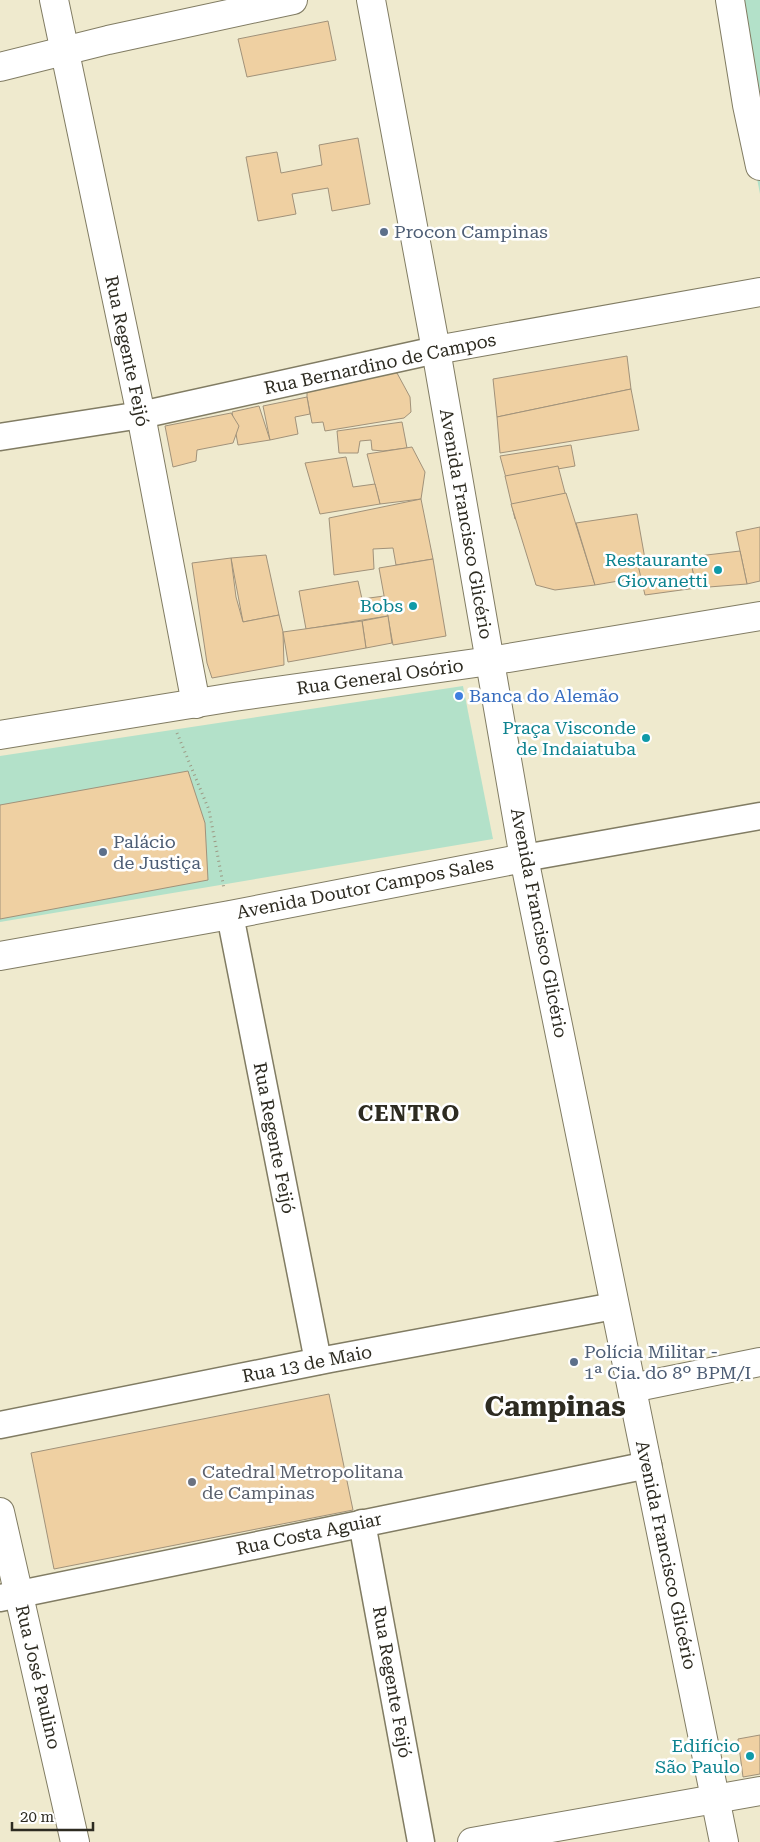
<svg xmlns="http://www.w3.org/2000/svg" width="760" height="1842" viewBox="0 0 760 1842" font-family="'Roboto Serif',serif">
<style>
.green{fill:#b3e1c9}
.building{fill:#efd0a2;stroke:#a1927a}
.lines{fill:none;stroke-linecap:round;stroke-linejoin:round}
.minor-casing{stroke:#817c63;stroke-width:29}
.major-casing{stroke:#817c63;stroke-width:30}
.path{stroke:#9c9984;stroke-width:3;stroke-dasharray:1 4;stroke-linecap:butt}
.minor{stroke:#fff;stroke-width:26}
.major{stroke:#fff;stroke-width:28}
.service-dot{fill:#5c6f8a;stroke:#fff;stroke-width:2}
.culture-dot{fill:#0f9aa8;stroke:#fff;stroke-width:2}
.shop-dot{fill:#3f7fe0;stroke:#fff;stroke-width:2}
.worship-dot{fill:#6b7280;stroke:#fff;stroke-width:2}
.labels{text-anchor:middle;stroke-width:5;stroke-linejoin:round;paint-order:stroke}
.service-label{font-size:18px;fill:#4e5e75;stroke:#fff;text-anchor:start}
.street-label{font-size:18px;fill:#2d2b21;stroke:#fff}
.culture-label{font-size:18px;fill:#0d838f;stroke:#fff;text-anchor:end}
.shop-label{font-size:18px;fill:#366cbe;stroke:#fff;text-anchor:start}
.worship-label{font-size:18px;fill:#5b616d;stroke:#fff;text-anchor:start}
.district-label{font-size:22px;font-weight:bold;letter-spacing:1px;fill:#2d2b21;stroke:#fff}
.town-label{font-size:28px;font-weight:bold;fill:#2d2b21;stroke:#fff}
</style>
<rect width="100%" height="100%" fill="#efeace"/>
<g class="green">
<polygon points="726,0 760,0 760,194 743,105"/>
<polygon points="463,686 493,839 0,922 0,756"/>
</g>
<g class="building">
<polygon points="328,21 336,60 247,77 238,39"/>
<polygon points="358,138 370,204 332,211 328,188 292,194 296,214 258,221 246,157 277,152 281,173 322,165 319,145"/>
<polygon points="627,356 631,389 497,417 493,379"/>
<polygon points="383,369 397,373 410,397 411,412 404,418 325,431 323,422 312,423 307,397 307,382"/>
<polygon points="631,389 639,430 500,453 497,417"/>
<polygon points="307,397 310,414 295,417 298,434 270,440 263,406"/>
<polygon points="259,406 270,440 238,445 232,412"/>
<polygon points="231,413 239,426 233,443 197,450 196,461 173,467 165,426"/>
<polygon points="402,422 407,448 383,451 372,450 371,440 360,441 358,453 339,453 337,431"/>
<polygon points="571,445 575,466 506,478 500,456"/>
<polygon points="412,447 425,472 421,499 380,504 367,454"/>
<polygon points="346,457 353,487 375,484 380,504 320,514 305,463"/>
<polygon points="558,466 569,508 515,519 505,476"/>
<polygon points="566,493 595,585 555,590 536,585 511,504"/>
<polygon points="421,499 433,559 396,565 393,548 373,549 374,569 334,575 329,518"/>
<polygon points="637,514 648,576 595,585 576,523"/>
<polygon points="760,527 760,581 747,584 736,532"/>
<polygon points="740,551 747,584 696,588 690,557"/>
<polygon points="266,555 279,615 243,622 231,558"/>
<polygon points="690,557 696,588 645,595 638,565"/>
<polygon points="231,558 236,597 243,622 279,615 283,632 284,665 212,678 207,663 192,563"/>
<polygon points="433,559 446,636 393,645 379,568"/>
<polygon points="358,581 362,599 384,596 388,616 306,629 299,591"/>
<polygon points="388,616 392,643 366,648 362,621"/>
<polygon points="362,621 366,648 288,662 283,632"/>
<polygon points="188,771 205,823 208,880 0,919 0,805"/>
<polygon points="329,1394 353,1510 54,1569 31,1453"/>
<polygon points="760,1735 760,1774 743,1777 738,1739"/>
</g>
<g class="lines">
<g class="minor-casing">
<g id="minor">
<polyline points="0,437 141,415 436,350"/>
<polyline points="524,858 760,816"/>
<polyline points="230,915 318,1361"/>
<polyline points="0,1425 330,1359 614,1306"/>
<polyline points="362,1523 421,1842"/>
<polyline points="0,1598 648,1465"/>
</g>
</g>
<g class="major-casing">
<g id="major">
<polyline points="54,0 141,415 196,704"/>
<polyline points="371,0 436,350 524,858 724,1842"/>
<polyline points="730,0 747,105 760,166"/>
<polyline points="0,67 108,40 293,0"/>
<polyline points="436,350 760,292"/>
<polyline points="0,735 234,697 490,661 760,616"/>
<polyline points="0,956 230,915 524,858"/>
<polyline points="632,1388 760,1362"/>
<polyline points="0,1512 75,1842"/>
<polyline points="472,1842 760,1791"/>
</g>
</g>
<polyline class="path" points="177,733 209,810 224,889"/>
<use href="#minor" class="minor"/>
<use href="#major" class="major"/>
</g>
<g class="service-dot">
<circle cx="384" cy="232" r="5"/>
<circle cx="103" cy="852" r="5"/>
<circle cx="574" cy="1362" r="5"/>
</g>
<g class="culture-dot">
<circle cx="718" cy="570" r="5"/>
<circle cx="413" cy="606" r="5"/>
<circle cx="646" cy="738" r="5"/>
<circle cx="750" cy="1756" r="5"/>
</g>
<circle class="shop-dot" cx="459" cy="696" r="5"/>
<circle class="worship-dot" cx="192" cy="1482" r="5"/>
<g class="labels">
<g class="service-label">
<text x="394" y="238">Procon Campinas</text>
<text x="113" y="848">Palácio<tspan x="113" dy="21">de Justiça</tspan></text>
<text x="584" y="1358">Polícia Militar -<tspan x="584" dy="21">1ª Cia. do 8º BPM/I</tspan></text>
</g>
<g class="street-label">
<text transform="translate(127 351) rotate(78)" y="6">Rua Regente Feijó</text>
<text transform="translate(380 364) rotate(-12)" y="6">Rua Bernardino de Campos</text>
<text transform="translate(466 524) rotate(80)" y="6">Avenida Francisco Glicério</text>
<text transform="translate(380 677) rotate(-8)" y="6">Rua General Osório</text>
<text transform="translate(365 888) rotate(-11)" y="6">Avenida Doutor Campos Sales</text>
<text transform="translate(539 923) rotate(79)" y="6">Avenida Francisco Glicério</text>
<text transform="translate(274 1138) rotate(79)" y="6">Rua Regente Feijó</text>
<text transform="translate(307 1364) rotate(-11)" y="6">Rua 13 de Maio</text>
<text transform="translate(309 1534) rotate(-12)" y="6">Rua Costa Aguiar</text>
<text transform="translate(666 1555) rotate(78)" y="6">Avenida Francisco Glicério</text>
<text transform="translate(38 1677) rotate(77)" y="6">Rua José Paulino</text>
<text transform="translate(392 1682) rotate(80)" y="6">Rua Regente Feijó</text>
</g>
<g class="culture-label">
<text x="708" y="566">Restaurante<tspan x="708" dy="21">Giovanetti</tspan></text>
<text x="403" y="612">Bobs</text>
<text x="636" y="734">Praça Visconde<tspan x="636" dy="21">de Indaiatuba</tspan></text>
<text x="740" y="1752">Edifício<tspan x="740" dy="21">São Paulo</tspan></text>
</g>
<g class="shop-label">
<text x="469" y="702">Banca do Alemão</text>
</g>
<g class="worship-label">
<text x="202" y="1478">Catedral Metropolitana<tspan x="202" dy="21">de Campinas</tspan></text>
</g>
<g class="district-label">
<text x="409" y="1121">CENTRO</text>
</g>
<g class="town-label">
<text x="555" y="1416">Campinas</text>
</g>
</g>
<path d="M12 1822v8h81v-8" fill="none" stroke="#2d2b21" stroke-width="2.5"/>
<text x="20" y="1822" font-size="15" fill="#2d2b21" stroke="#ffffff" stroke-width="4" paint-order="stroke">20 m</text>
</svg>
